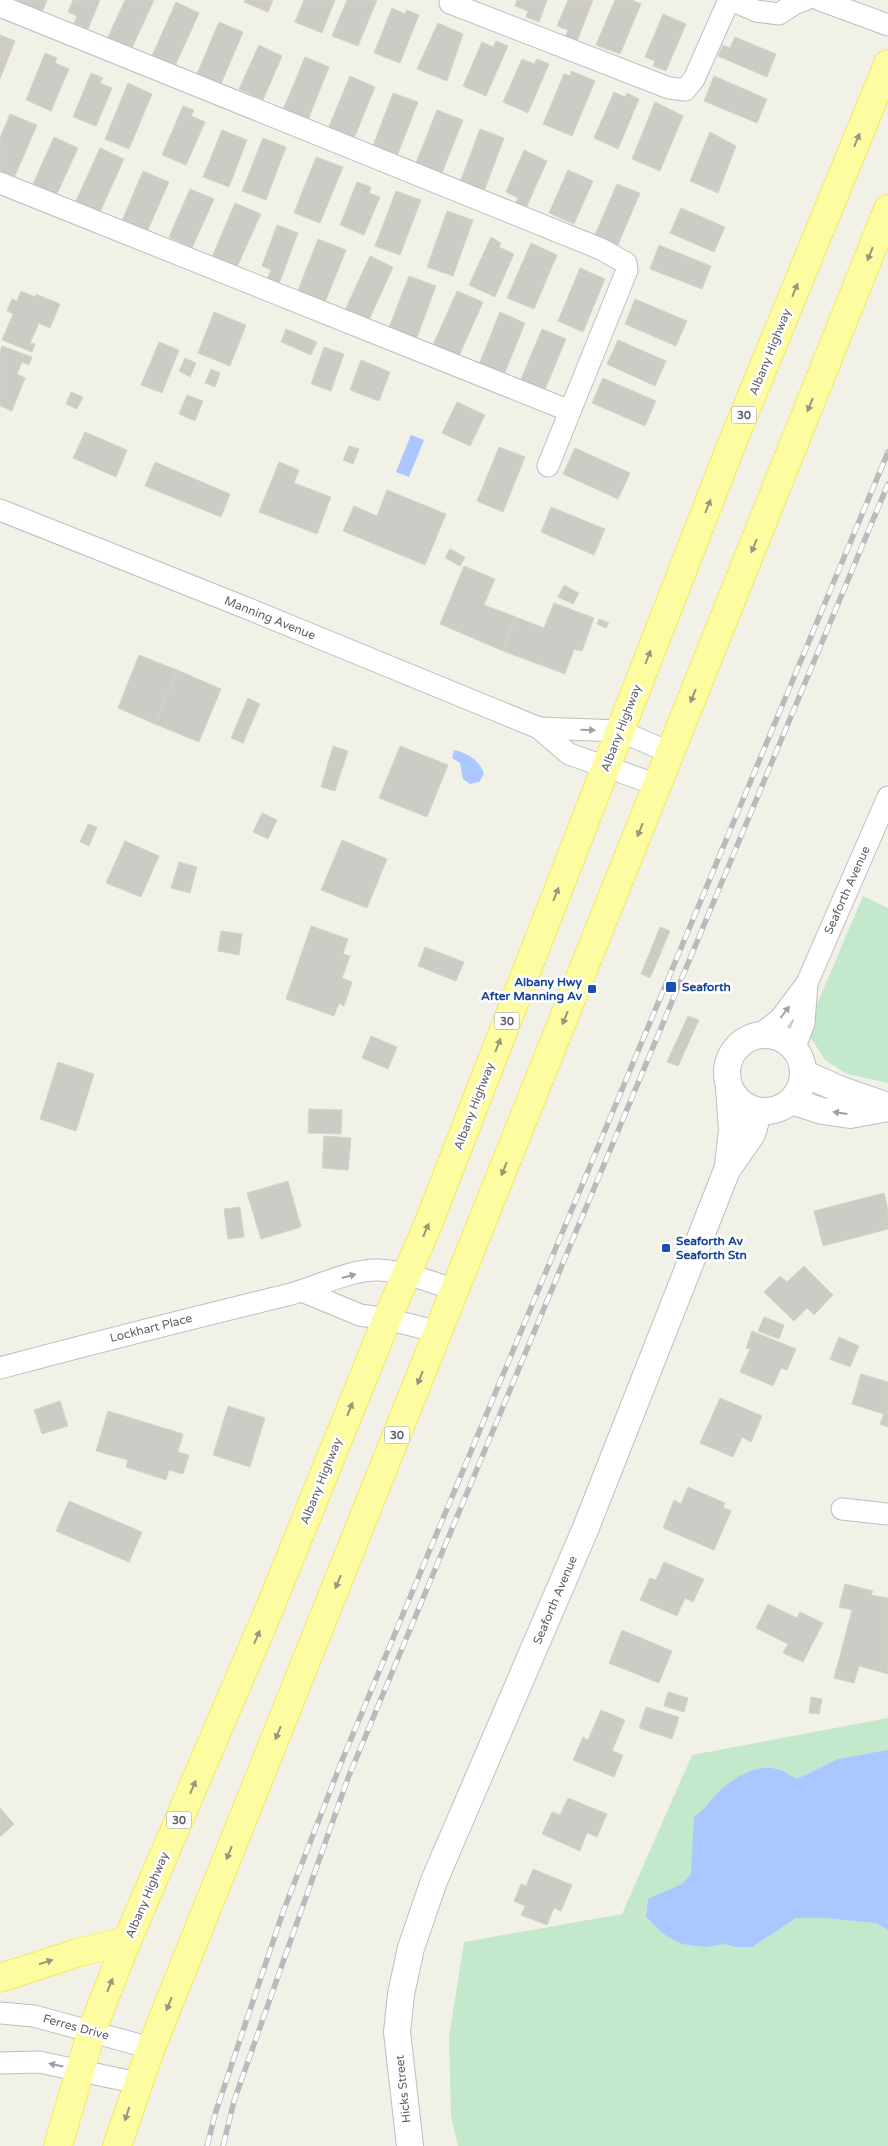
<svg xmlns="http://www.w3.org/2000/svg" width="888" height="2146" viewBox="0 0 888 2146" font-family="'Varela Round',sans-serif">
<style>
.green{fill:#c4e8cc}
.water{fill:#aac8ff}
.building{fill:#cccbc5;stroke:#d6d4c6}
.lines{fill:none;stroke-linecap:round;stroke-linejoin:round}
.minor-casing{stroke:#bcbec3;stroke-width:23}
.tertiary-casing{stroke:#bcbec3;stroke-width:28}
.trunk-casing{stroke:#f9dd00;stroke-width:29}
.minor{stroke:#fff;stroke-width:21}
.tertiary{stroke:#fff;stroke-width:26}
.trunk{stroke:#fdfca0;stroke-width:28}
.rail-casing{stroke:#bababb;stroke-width:5.5}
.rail{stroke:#fff;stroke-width:4;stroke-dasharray:11;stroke-linecap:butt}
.oneway{fill:#96977c}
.oneway2{fill:#9fa0a4}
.transit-dot{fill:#1a4fb4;stroke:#fff;stroke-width:2}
.labels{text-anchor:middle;stroke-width:5;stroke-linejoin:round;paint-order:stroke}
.shield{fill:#fff;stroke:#8f9095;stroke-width:1}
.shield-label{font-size:11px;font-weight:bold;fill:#5f6168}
.street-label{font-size:12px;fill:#5f6168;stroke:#fff}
.transit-label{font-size:12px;font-weight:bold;fill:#164399;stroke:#fff;text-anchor:start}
</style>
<rect width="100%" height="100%" fill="#f1f1e8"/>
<g class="green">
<polygon points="863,896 888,908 888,1083 847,1074 825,1060 806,1030"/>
<polygon points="888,1718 888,2146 458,2146 451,2116 449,2037 464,1942 622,1914 692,1755"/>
</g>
<g class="water">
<polygon points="411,435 424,440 409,477 396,472"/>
<path d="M454,750C467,753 480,760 484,774L479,782L470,784L463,779L460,763L452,758Z"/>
<path d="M888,1750V1930L876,1923L825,1918H796L752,1947H735L725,1944L705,1947L682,1944L665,1935L646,1917L648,1899L682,1884L691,1874L694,1817C705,1809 706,1805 715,1796C729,1780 755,1763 776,1769C783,1770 791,1776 797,1779L838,1759Z"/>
</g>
<g class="building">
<polygon points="18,0 47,0 41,15 16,4"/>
<polygon points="73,0 100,0 88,29 74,23 77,16 68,12"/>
<polygon points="125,0 154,0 131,50 107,39"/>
<polygon points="245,0 273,0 268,12 244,2"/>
<polygon points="304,0 335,0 322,33 295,22"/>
<polygon points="347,0 377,0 358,46 332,36"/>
<polygon points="517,0 547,0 539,22 526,17 528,11 515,6"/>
<polygon points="568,0 593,0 577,41 565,37 568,30 557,26"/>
<polygon points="615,0 632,0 641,4 620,54 596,45"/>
<polygon points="176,2 199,13 175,66 152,56"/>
<polygon points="392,8 405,14 407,10 419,15 400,63 374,53"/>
<polygon points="663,14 686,24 666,71 653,66 655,61 645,57"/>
<polygon points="219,22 243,32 221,84 197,74"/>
<polygon points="438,23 463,34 447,81 417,69"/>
<polygon points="0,35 15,41 0,79"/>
<polygon points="735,37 776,54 767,77 718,56 723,45 730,48"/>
<polygon points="496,41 508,46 486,96 463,86 482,42 493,47"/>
<polygon points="259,45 282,56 263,100 239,89"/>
<polygon points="45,53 57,58 55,63 69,69 51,111 26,100"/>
<polygon points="305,57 329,67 308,120 283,110"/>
<polygon points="522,59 534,64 537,59 549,64 528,113 503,102"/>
<polygon points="571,71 595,81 572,136 543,124 564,74 571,76"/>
<polygon points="91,73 103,78 100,83 112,88 96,126 73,117"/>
<polygon points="350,76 375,87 353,141 327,131"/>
<polygon points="714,76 767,99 757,123 704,101"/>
<polygon points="128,83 152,94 129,149 105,139"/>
<polygon points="614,92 625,97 627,93 639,99 618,149 594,138"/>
<polygon points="393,93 418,102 397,156 373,146"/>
<polygon points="655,102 683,116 660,171 632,159"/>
<polygon points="183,106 194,110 191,116 205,122 186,165 162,155"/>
<polygon points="437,110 463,120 442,173 416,163"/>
<polygon points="10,114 37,125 14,178 0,173 0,138"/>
<polygon points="480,129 504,138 483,194 459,185"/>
<polygon points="222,130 247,140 229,187 203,177"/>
<polygon points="710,132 736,146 718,193 690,181"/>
<polygon points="54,137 78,148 57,194 33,184"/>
<polygon points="263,138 286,147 266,200 242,191"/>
<polygon points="100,148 124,159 100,212 76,201"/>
<polygon points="524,150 547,161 526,208 515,203 518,198 506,192"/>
<polygon points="316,157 343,167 320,223 294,213"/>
<polygon points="568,170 593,181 574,224 549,213"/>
<polygon points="143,171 169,182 146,234 121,223"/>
<polygon points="357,182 371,187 369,193 380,197 364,235 340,225"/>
<polygon points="617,184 640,193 617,247 594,237"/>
<polygon points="190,189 214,199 192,248 169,237"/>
<polygon points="396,191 421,200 400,255 375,246"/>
<polygon points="235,203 261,214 237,267 212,257"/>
<polygon points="681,208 725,227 714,252 670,233"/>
<polygon points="447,211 473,220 453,276 427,267"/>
<polygon points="277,225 298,233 279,284 267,280 271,270 262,266"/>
<polygon points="491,237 501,243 499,247 514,254 495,297 469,285"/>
<polygon points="318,239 346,250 324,305 297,293"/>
<polygon points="531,243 557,255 534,309 507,298"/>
<polygon points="659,245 711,266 702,289 650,269"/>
<polygon points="370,256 393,267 369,320 345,310"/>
<polygon points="580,268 605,279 583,332 558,321"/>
<polygon points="409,276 436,286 416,340 388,330"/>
<polygon points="21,291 35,297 36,294 60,304 50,328 39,323 30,343 35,344 32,352 2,340 13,314 7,311 12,299 17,301"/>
<polygon points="457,291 483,302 459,356 433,345"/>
<polygon points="635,299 687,321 676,346 625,324"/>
<polygon points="214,312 246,325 230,366 198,353"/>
<polygon points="500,312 525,323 503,377 478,367"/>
<polygon points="286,329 317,342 311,355 281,342"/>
<polygon points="542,329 566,339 543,394 519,384"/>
<polygon points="618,340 666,361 655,386 607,364"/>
<polygon points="159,342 179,350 162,393 141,385"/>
<polygon points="2,346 32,357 29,365 22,362 17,374 25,378 12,411 0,406 0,352"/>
<polygon points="324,347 344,354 331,391 311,384"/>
<polygon points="185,358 196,363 190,377 179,371"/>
<polygon points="361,360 390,372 379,401 350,390"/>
<polygon points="211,369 220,373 215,387 205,383"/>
<polygon points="603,378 656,401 645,426 592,403"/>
<polygon points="71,392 83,397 77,409 66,404"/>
<polygon points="187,395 203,401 195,421 179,414"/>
<polygon points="457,402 485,415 470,446 442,433"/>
<polygon points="85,432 127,450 116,477 73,458"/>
<polygon points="349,446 359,449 353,464 343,460"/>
<polygon points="499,447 525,457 503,512 477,501"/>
<polygon points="575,448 630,473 618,499 563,474"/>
<polygon points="155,462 230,494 221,517 145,486"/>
<polygon points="279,462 299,470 294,483 331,497 317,534 259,512"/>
<polygon points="387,490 446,514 425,565 343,531 354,506 377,516"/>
<polygon points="551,507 605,529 594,555 541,532"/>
<polygon points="450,549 465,557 460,566 445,558"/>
<polygon points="464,566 495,579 484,605 516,617 503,651 440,624"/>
<polygon points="564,585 579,593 573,604 558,597"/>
<polygon points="554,603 594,618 582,651 574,649 565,674 503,651 516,617 544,628"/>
<polygon points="599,619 609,623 606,628 597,624"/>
<polygon points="139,655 177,670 155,724 118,708"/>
<polygon points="177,670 221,689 199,742 155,724"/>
<polygon points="248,698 260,704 243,743 231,738"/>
<polygon points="333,746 348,751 335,791 321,787"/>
<polygon points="400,746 448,765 427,817 379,798"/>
<polygon points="262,813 277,820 268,839 253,832"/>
<polygon points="88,824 97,827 89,846 80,842"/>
<polygon points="342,840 387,859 367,908 321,890"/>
<polygon points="125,841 159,856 141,897 106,883"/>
<polygon points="179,862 197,867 190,893 171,888"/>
<polygon points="311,926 348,939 343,954 350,956 342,978 352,982 344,1006 339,1003 334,1016 286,999"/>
<polygon points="660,927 670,931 650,978 641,974"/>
<polygon points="221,931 242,934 239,955 218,951"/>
<polygon points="425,947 464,962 456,981 418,966"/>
<polygon points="688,1016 699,1020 678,1066 667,1062"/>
<polygon points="371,1036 397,1047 388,1069 362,1058"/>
<polygon points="58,1062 94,1074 76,1131 40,1119"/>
<polygon points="309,1109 342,1110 341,1134 308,1133"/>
<polygon points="324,1136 351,1138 348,1170 322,1168"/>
<polygon points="288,1181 301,1227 261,1239 247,1193"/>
<polygon points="884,1193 888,1210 888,1229 823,1246 814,1211"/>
<polygon points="240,1207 244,1237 228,1239 224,1209"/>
<polygon points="804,1266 833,1295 814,1315 807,1308 794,1321 764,1292 780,1276 787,1282"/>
<polygon points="764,1317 784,1325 779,1339 758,1331"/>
<polygon points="752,1331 796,1349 787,1370 781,1368 773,1386 740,1372 750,1349 746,1348"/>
<polygon points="839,1337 859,1346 850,1367 830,1359"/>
<polygon points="861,1374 888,1382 888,1427 880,1424 884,1414 852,1404"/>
<polygon points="720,1398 762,1416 751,1442 742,1437 733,1457 700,1443"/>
<polygon points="60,1401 68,1426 42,1434 34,1410"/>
<polygon points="228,1406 265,1418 250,1467 213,1455"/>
<polygon points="108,1411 183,1434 178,1452 189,1455 183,1474 169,1470 166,1480 126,1467 128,1460 96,1451"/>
<polygon points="688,1487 725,1503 723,1507 731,1511 714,1550 663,1528 674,1500 681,1504"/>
<polygon points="69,1501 142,1532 129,1562 56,1531"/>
<polygon points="664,1562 704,1579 693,1602 685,1598 677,1616 640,1600 650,1578 656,1580"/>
<polygon points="845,1584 873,1591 871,1595 888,1598 888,1674 859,1666 854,1683 834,1678 852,1610 839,1607"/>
<polygon points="768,1604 797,1618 800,1612 823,1623 803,1662 783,1653 788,1644 756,1628"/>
<polygon points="622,1630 672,1651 659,1683 609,1663"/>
<polygon points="668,1692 688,1698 684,1712 664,1706"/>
<polygon points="811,1697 822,1699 819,1714 809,1713"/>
<polygon points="646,1707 679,1717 672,1739 639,1728"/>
<polygon points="601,1710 625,1720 612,1751 623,1755 614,1777 573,1760 583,1737 588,1740"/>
<polygon points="568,1798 607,1814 597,1837 587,1833 580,1851 542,1834 552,1812 560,1815"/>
<polygon points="0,1808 14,1824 0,1837"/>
<polygon points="533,1869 572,1885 561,1911 554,1908 547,1925 521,1915 525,1906 514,1901 521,1884 526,1886"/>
</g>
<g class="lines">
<g class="minor-casing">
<g id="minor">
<polyline points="452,0 450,3 669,88 685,90 694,79 729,0"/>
<polyline points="731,0 756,11 779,14 794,4 805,0"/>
<polyline points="820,0 888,25"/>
<polyline points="0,6 601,249 626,263 627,270 548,466"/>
<polyline points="0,183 570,411"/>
<polyline points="0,510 244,607 539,728 569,754 658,785"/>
<polyline points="539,728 620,731 671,753"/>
<polyline points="758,1036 780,1019 807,983 888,797"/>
<polyline points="794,1049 804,1023 807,983"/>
<polyline points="302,1291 360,1315 387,1319 439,1332"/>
<path d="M0,1368C97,1342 193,1318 291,1294C317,1287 351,1269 378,1270C405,1271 431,1282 455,1290"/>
<polyline points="842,1509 888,1514"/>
<polyline points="0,2013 34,2016 151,2048"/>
<polyline points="0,2063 39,2062 138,2083"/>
</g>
</g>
<g class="tertiary-casing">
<g id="tertiary">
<circle cx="765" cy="1073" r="38"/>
<polyline points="803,1073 839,1089 888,1106"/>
<polyline points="791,1101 822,1111 850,1115 888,1108"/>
<polyline points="728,1165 732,1130 729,1089"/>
<polyline points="410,2146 397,2032 401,1994 411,1948 434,1881 585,1530 727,1170 752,1134 759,1111"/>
</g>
</g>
<g class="trunk-casing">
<g id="trunk">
<polyline points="0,1978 80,1952 127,1941"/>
<polyline points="58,2146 92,2030 127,1941 269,1610 387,1319 427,1227 731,446 888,64"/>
<polyline points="117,2146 151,2048 888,209"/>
</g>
</g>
<use href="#minor" class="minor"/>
<use href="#tertiary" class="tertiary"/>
<use href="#trunk" class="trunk"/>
<g class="rail-casing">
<g id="rail">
<polyline points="207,2146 216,2111 283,1912 343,1758 888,452"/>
<polyline points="223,2146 234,2101 348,1778 888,484"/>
</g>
</g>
<use href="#rail" class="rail"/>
</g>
<defs><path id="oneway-solid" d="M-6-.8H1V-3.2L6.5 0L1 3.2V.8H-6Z" transform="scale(1.25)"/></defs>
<g class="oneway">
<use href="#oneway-solid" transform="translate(857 140) rotate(-68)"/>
<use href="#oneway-solid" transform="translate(870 254) rotate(112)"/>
<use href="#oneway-solid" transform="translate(795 290) rotate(-68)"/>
<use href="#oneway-solid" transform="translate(810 405) rotate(112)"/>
<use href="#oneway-solid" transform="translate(708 506) rotate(-69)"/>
<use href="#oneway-solid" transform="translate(754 546) rotate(112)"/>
<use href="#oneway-solid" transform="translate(648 657) rotate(-69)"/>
<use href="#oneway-solid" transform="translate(693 696) rotate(112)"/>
<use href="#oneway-solid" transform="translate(640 830) rotate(112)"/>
<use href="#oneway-solid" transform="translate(556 894) rotate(-69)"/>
<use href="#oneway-solid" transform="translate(565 1018) rotate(112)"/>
<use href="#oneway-solid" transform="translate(498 1045) rotate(-69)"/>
<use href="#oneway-solid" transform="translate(504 1169) rotate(112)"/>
<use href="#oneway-solid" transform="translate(426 1230) rotate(-67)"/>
<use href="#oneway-solid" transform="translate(420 1378) rotate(112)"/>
<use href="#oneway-solid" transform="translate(350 1409) rotate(-68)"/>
<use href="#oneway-solid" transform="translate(338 1582) rotate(112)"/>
<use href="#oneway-solid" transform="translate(257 1637) rotate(-67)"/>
<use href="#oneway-solid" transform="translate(278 1733) rotate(112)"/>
<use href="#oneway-solid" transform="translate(193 1787) rotate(-67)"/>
<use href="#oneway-solid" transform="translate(229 1853) rotate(112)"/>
<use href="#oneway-solid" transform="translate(46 1962) rotate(-18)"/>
<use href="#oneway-solid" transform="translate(110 1985) rotate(-68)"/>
<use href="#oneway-solid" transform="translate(169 2004) rotate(112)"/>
<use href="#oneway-solid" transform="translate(127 2114) rotate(108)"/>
</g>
<g class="oneway2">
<use href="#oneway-solid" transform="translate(588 730) rotate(2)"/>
<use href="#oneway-solid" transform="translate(785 1012) rotate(-53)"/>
<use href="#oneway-solid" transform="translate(840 1113) rotate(-172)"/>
<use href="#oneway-solid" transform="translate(349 1276) rotate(-15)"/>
<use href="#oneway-solid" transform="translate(56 2065) rotate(-168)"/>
</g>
<g class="transit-dot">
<rect x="665" y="981" width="12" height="12" rx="2.5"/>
<rect x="587" y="984" width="10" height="10" rx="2.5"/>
<rect x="661" y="1243" width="10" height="10" rx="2.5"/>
</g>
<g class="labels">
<g class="shield">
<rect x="731.5" y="406.5" width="25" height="17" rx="4"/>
<rect x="494.5" y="1012.5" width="25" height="17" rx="4"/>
<rect x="384.5" y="1426.5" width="25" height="17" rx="4"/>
<rect x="166.5" y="1811.5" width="25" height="17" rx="4"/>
</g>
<g class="shield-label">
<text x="744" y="419">30</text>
<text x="507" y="1025">30</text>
<text x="397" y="1439">30</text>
<text x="179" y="1824">30</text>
</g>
<g class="street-label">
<text transform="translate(770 352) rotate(-68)" y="4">Albany Highway</text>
<text transform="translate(270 618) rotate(22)" y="4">Manning Avenue</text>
<text transform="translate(621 728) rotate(-69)" y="4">Albany Highway</text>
<text transform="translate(847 890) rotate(-66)" y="4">Seaforth Avenue</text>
<text transform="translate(474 1106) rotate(-69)" y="4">Albany Highway</text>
<text transform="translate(151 1328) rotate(-14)" y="4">Lockhart Place</text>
<text transform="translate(321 1481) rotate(-68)" y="4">Albany Highway</text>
<text transform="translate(555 1600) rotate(-67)" y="4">Seaforth Avenue</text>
<text transform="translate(147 1895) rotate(-67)" y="4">Albany Highway</text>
<text transform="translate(76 2027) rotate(15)" y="4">Ferres Drive</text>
<text transform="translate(403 2089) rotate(-96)" y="4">Hicks Street</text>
</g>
<g class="transit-label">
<text x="582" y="986" text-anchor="end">Albany Hwy<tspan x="582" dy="14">After Manning Av</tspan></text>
<text x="682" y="991">Seaforth</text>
<text x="676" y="1245">Seaforth Av<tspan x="676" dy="14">Seaforth Stn</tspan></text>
</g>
</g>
</svg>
